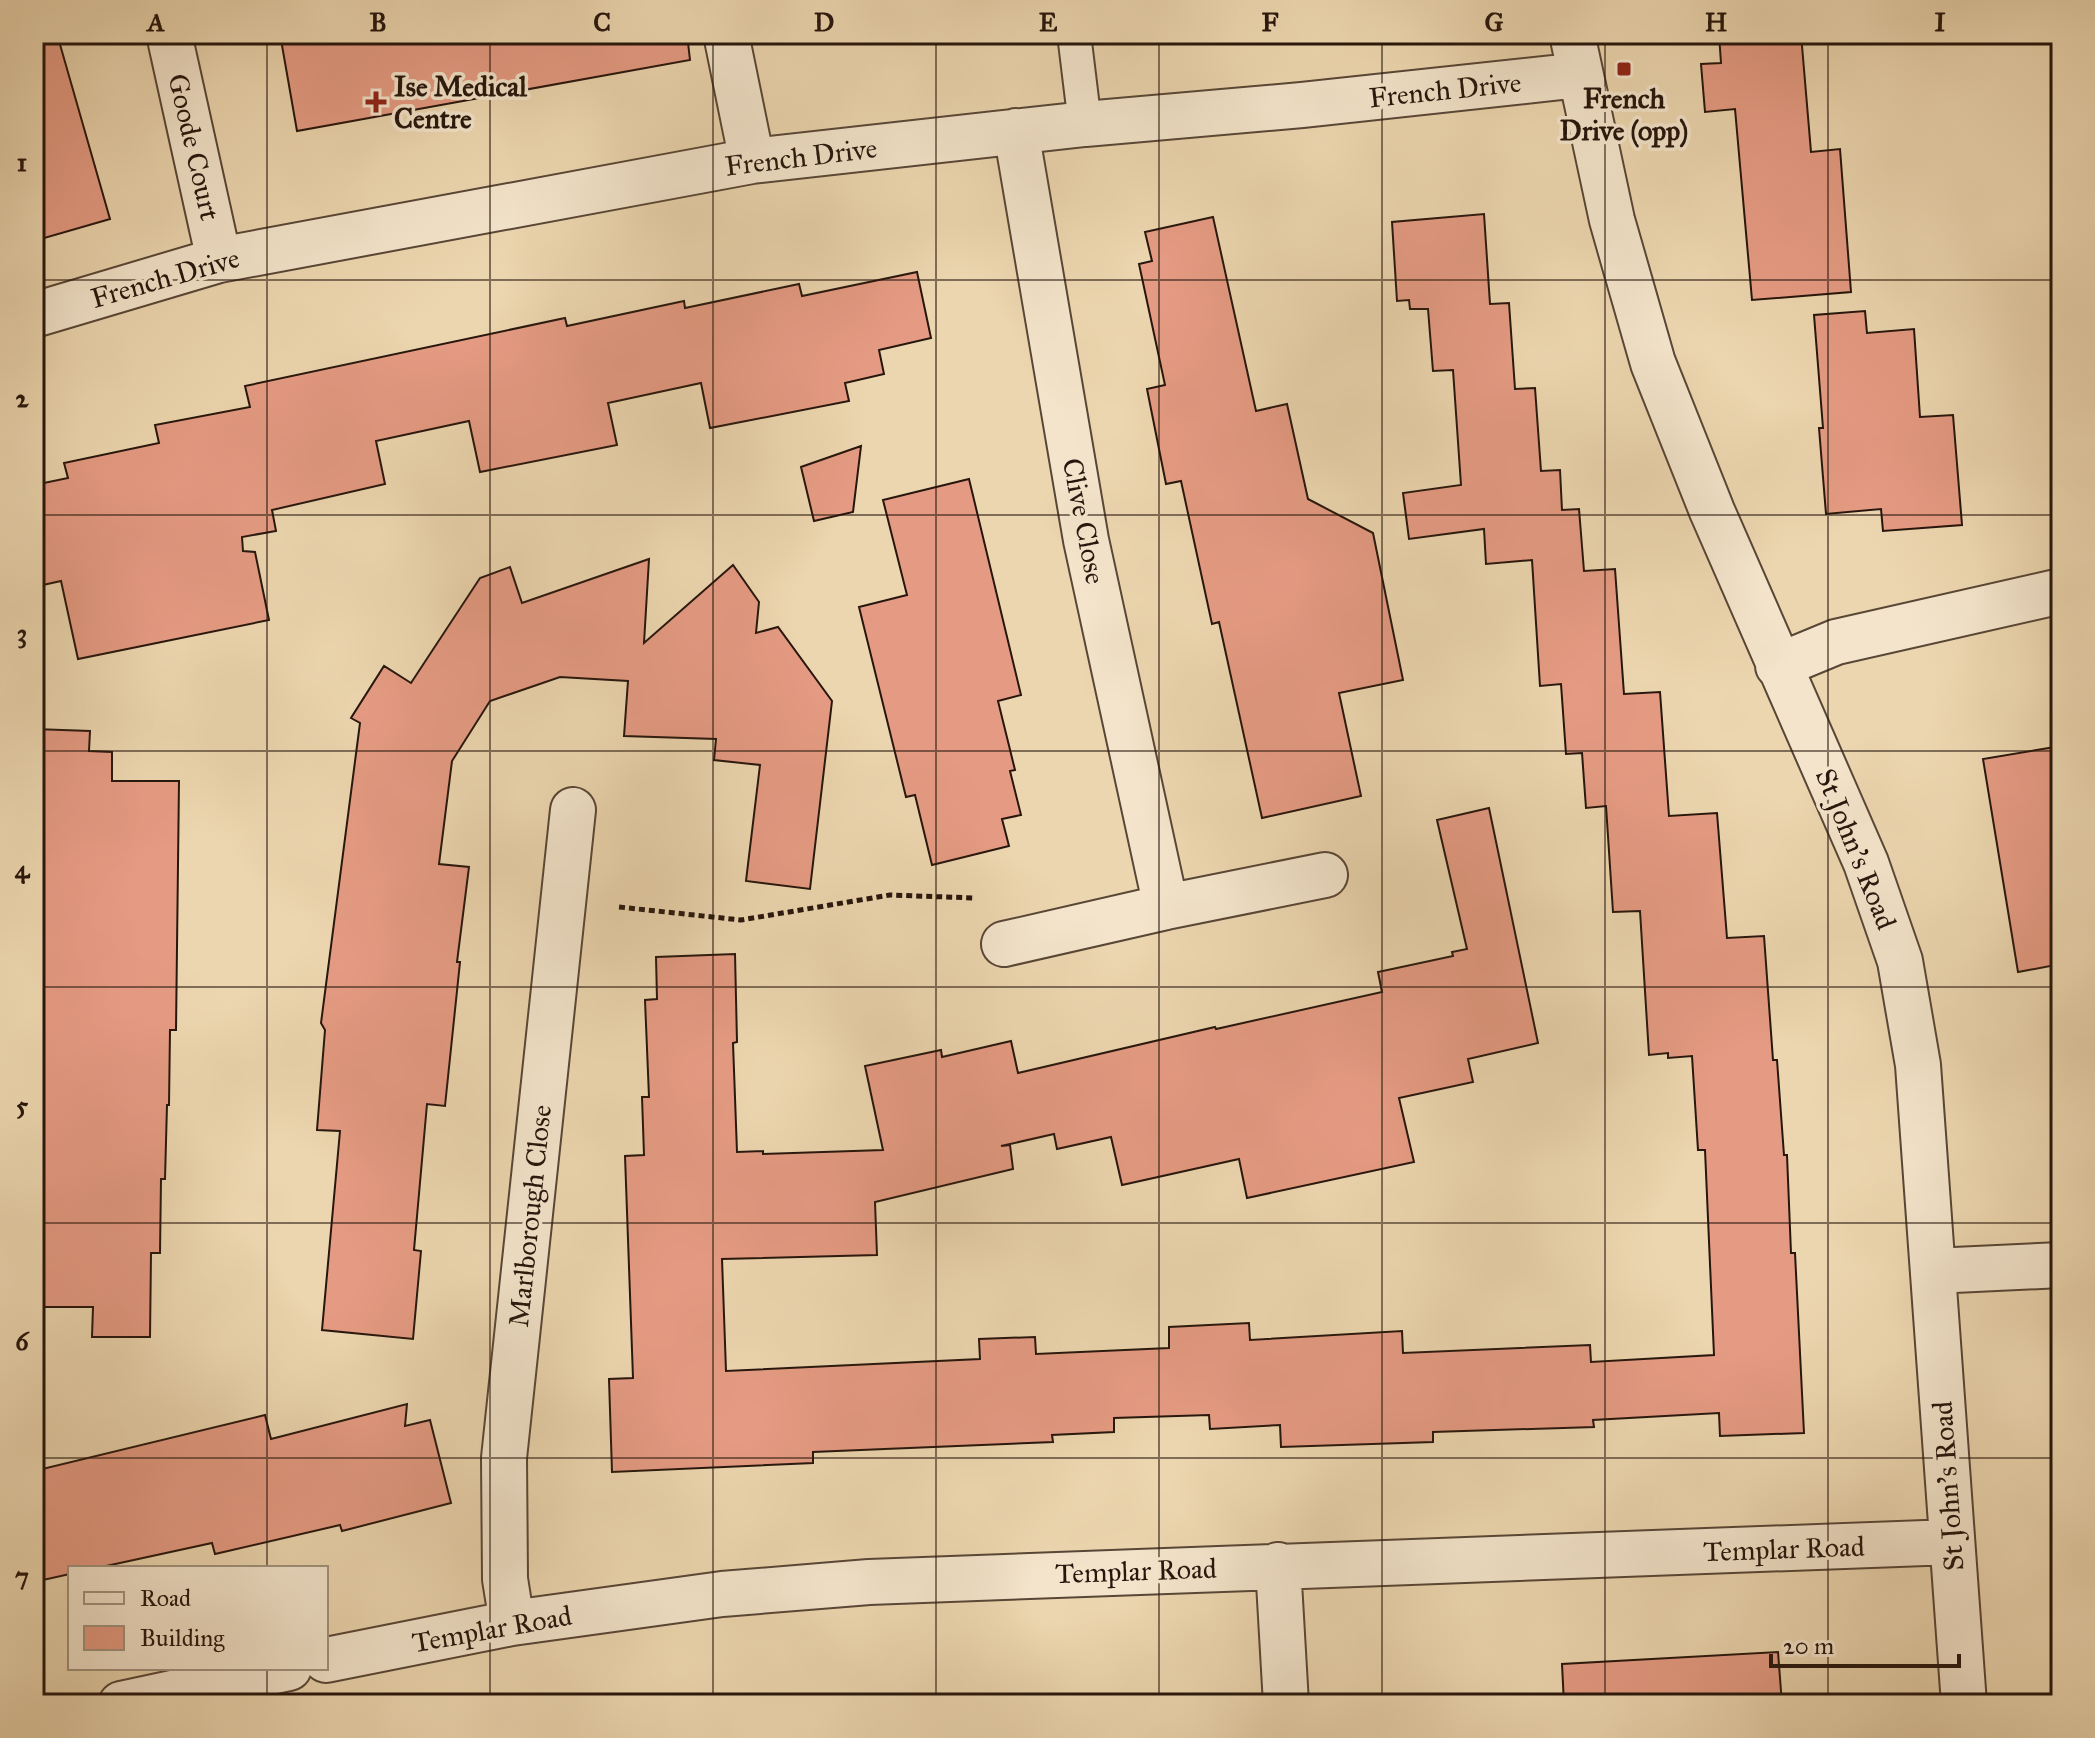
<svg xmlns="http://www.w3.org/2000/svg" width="2095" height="1738" font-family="'IM FELL Great Primer',serif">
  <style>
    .building { fill: #e59b83; stroke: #27160d; stroke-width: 2 }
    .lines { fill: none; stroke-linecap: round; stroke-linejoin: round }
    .lane-casing { stroke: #584636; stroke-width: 36 }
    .street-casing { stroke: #584636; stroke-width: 48 }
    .path { stroke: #27160d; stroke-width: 5; stroke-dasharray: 6 4; stroke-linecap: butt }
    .lane { stroke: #f3e4cb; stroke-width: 32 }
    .street { stroke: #f3e4cb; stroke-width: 44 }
    .grid { fill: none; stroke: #27160d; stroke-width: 2; stroke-opacity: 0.55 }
    .poi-dot { fill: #8f2418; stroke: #f3e4cb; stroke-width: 3 }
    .labels { text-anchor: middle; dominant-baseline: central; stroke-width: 7; stroke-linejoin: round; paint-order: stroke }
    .poi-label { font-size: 28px; font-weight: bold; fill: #27160d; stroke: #f3e4cb; text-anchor: start }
    .street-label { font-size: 28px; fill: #27160d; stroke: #f3e4cb }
    .neatline { fill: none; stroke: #27160d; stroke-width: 3 }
    .grid-label { font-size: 26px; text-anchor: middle; font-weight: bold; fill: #27160d }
  </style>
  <rect width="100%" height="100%" fill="#ecd6af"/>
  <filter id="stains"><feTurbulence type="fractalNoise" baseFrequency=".0025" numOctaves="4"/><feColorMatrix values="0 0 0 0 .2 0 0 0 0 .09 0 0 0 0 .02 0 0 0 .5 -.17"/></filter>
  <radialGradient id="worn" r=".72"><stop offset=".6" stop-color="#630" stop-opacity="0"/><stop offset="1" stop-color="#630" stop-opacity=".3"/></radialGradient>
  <path class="building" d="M34,34H57L110,219L34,241Z
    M280,34H687L690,60L297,131Z
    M1719,34H1801L1811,152L1840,149L1851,292L1752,300L1735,109L1705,112L1701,64L1721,63Z
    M1484,214L1490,304L1509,303L1515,389L1535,388L1541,471L1560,470L1562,510L1579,509L1584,571L1615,569L1624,694L1660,692L1669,816L1717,813L1727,938L1764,936L1773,1060H1777L1784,1155H1787L1791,1253H1795L1804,1433L1720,1436L1719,1413L1593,1420L1594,1427L1433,1432V1442L1281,1447L1280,1425L1210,1429L1209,1415L1114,1418V1432L1052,1435L1053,1442L813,1452V1463L612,1472L609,1379L633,1378L625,1156L644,1155L642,1097H649L645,1000L657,999L656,957L735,954L737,1042L733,1043L737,1152L763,1151V1154L883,1150L865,1066L941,1050L942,1057L1011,1041L1018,1073L1215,1027L1216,1029L1382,992L1378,972L1453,956L1452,952L1467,949L1437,820L1489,808L1538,1043L1468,1059L1473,1082L1399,1098L1414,1162L1247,1198L1239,1159L1122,1185L1111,1137L1057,1149L1054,1134L1001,1146L1010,1145L1013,1169L875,1202L877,1255L722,1259L726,1371L980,1359L979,1339L1035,1337L1036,1354L1169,1348V1327L1249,1323L1250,1340L1402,1331L1403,1353L1590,1345L1591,1362L1714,1355L1705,1150H1698L1692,1056L1668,1058V1053L1649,1055L1640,911L1613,912L1606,806L1586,808L1582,753L1566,754L1561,684L1540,686L1532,560L1486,564L1484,529L1409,539L1403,493L1461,485L1453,370L1433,371L1428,309H1410L1409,300L1397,301L1392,222Z
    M1213,217L1256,411L1287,404L1308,499L1373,533L1403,680L1339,693L1361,796L1262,818L1219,622L1212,624L1181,481L1166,484L1147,389L1165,385L1139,264L1152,261L1145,232Z
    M917,272L931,338L879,350L884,374L845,383L849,401L710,428L701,383L608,403L617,445L480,472L469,421L376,441L385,484L272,510L276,531L242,537L243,551L255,552L269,620L78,659L61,581L34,587V485L68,478L64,463L159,443L155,425L250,407L245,386L565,318L567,326L684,301L685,308L799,284L802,296Z
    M1865,311L1867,333L1914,329L1920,417L1953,415L1962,525L1883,531L1881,509L1826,514L1819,428H1823L1814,315Z
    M861,446L853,512L814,521L801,467Z
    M969,479L1021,695L998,701L1015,770L1010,771L1021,815L1002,819L1009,846L932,865L915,795L906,797L859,607L907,595L883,500Z
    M649,559L644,643L733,565L759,602L756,633L778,627L832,701L810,889L746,881L760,765L714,760L716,739L624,736L628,681L560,677L490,701L452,761L439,864L469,867L457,962H460L445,1106L427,1104L414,1250L421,1251L413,1339L322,1330L340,1131L317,1130L325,1030L321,1023L360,723L351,718L384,666L411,683L480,578L510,567L522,603Z
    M34,729L90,731L89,751L112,752V781H179L176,1030H170L169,1105H167L165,1179H161L160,1253H151L150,1337H92L93,1307H34Z
    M2061,746V964L2018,972L1983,759Z
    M407,1404L405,1426L430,1420L451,1503L342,1531L340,1525L215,1554L212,1543L97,1568H70V1574L34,1582V1471L265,1415L271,1439Z
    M1778,1652L1782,1704H1564L1562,1664Z"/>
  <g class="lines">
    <defs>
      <path id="lane" d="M1074,34L1085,124"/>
      <path id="street" d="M169,34L219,260
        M726,34L752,161
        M1572,34L1612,220L1653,363L1712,511L1866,863L1900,961L1918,1065L1964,1704
        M1016,131L1086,540L1166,907
        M34,315L219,260L752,161L1085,124L1302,105L1580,75
        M1778,666L1836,642L2061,591
        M1004,944L1166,907L1325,875
        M1933,1271L2061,1265
        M1278,1565L1286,1704
        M512,1623L505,1579L504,1458L573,810
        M326,1660L512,1623L722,1594L869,1582L1952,1542
        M121,1704L289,1668"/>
    </defs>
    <use href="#lane" class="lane-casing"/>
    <use href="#street" class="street-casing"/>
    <path class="path" d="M619,907L741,920L890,895L974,898"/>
    <use href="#lane" class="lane"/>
    <use href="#street" class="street"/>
  </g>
  <path class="grid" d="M267,34V1568M490,34V1704M713,34V1704M936,34V1704M1159,34V1704M1382,34V1704M1605,34V1704M1828,34V1704M34,280H2061M34,515H2061M34,751H2061M34,987H2061M34,1223H2061M34,1458H2061M267,1668V1704"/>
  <g class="poi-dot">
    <rect x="1616" y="61" width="16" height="16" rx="4"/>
    <path d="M372 90h8v8h8v8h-8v8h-8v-8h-8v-8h8z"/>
  </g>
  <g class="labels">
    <g class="poi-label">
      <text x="394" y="86">Ise Medical<tspan x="394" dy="32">Centre</tspan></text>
      <text x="1624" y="98" text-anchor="middle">French<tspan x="1624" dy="32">Drive (opp)</tspan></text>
    </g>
    <g class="street-label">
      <text transform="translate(1445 90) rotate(-6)">French Drive</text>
      <text transform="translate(194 147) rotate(77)">Goode Court</text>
      <text transform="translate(801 157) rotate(-7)">French Drive</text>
      <text transform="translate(165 278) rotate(-16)">French Drive</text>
      <text transform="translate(1084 521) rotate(79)">Clive Close</text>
      <text transform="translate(1856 849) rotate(68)">St John's Road</text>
      <text transform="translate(530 1216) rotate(-84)">Marlborough Close</text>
      <text transform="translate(1948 1486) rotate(-94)">St John's Road</text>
      <text transform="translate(1784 1549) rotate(-2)">Templar Road</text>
      <text transform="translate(1136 1571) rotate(-2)">Templar Road</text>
      <text transform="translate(492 1629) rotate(-10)">Templar Road</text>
    </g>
  </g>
  <rect width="2095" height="1738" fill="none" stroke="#ecd6af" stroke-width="88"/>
  <rect x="68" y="1566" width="260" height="104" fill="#f3e4cb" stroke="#a1927f" stroke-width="2"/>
  <rect x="84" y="1592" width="40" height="12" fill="#f3e4cb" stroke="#a1927f" stroke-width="2"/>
  <text x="140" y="1606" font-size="24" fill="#27160d">Road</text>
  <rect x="84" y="1626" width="40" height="24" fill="#e59b83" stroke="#a1927f" stroke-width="2"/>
  <text x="140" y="1646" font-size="24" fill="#27160d">Building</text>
  <path d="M1771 1654v12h188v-12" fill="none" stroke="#27160d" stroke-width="4"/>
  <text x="1783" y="1654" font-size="24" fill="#27160d" stroke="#f3e4cb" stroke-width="6" paint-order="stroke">20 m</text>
  <rect x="44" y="44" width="2007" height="1650" class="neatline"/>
  <g class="grid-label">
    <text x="156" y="31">A</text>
    <text x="378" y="31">B</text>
    <text x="602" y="31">C</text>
    <text x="824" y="31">D</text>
    <text x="1048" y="31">E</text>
    <text x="1270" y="31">F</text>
    <text x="1494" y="31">G</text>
    <text x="1716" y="31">H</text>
    <text x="1940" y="31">I</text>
    <text x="22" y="171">1</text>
    <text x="22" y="407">2</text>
    <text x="22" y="642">3</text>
    <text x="22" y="878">4</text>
    <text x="22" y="1114">5</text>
    <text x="22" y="1350">6</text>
    <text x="22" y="1585">7</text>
  </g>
  <rect width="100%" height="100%" filter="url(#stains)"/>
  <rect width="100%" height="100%" fill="url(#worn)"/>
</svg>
